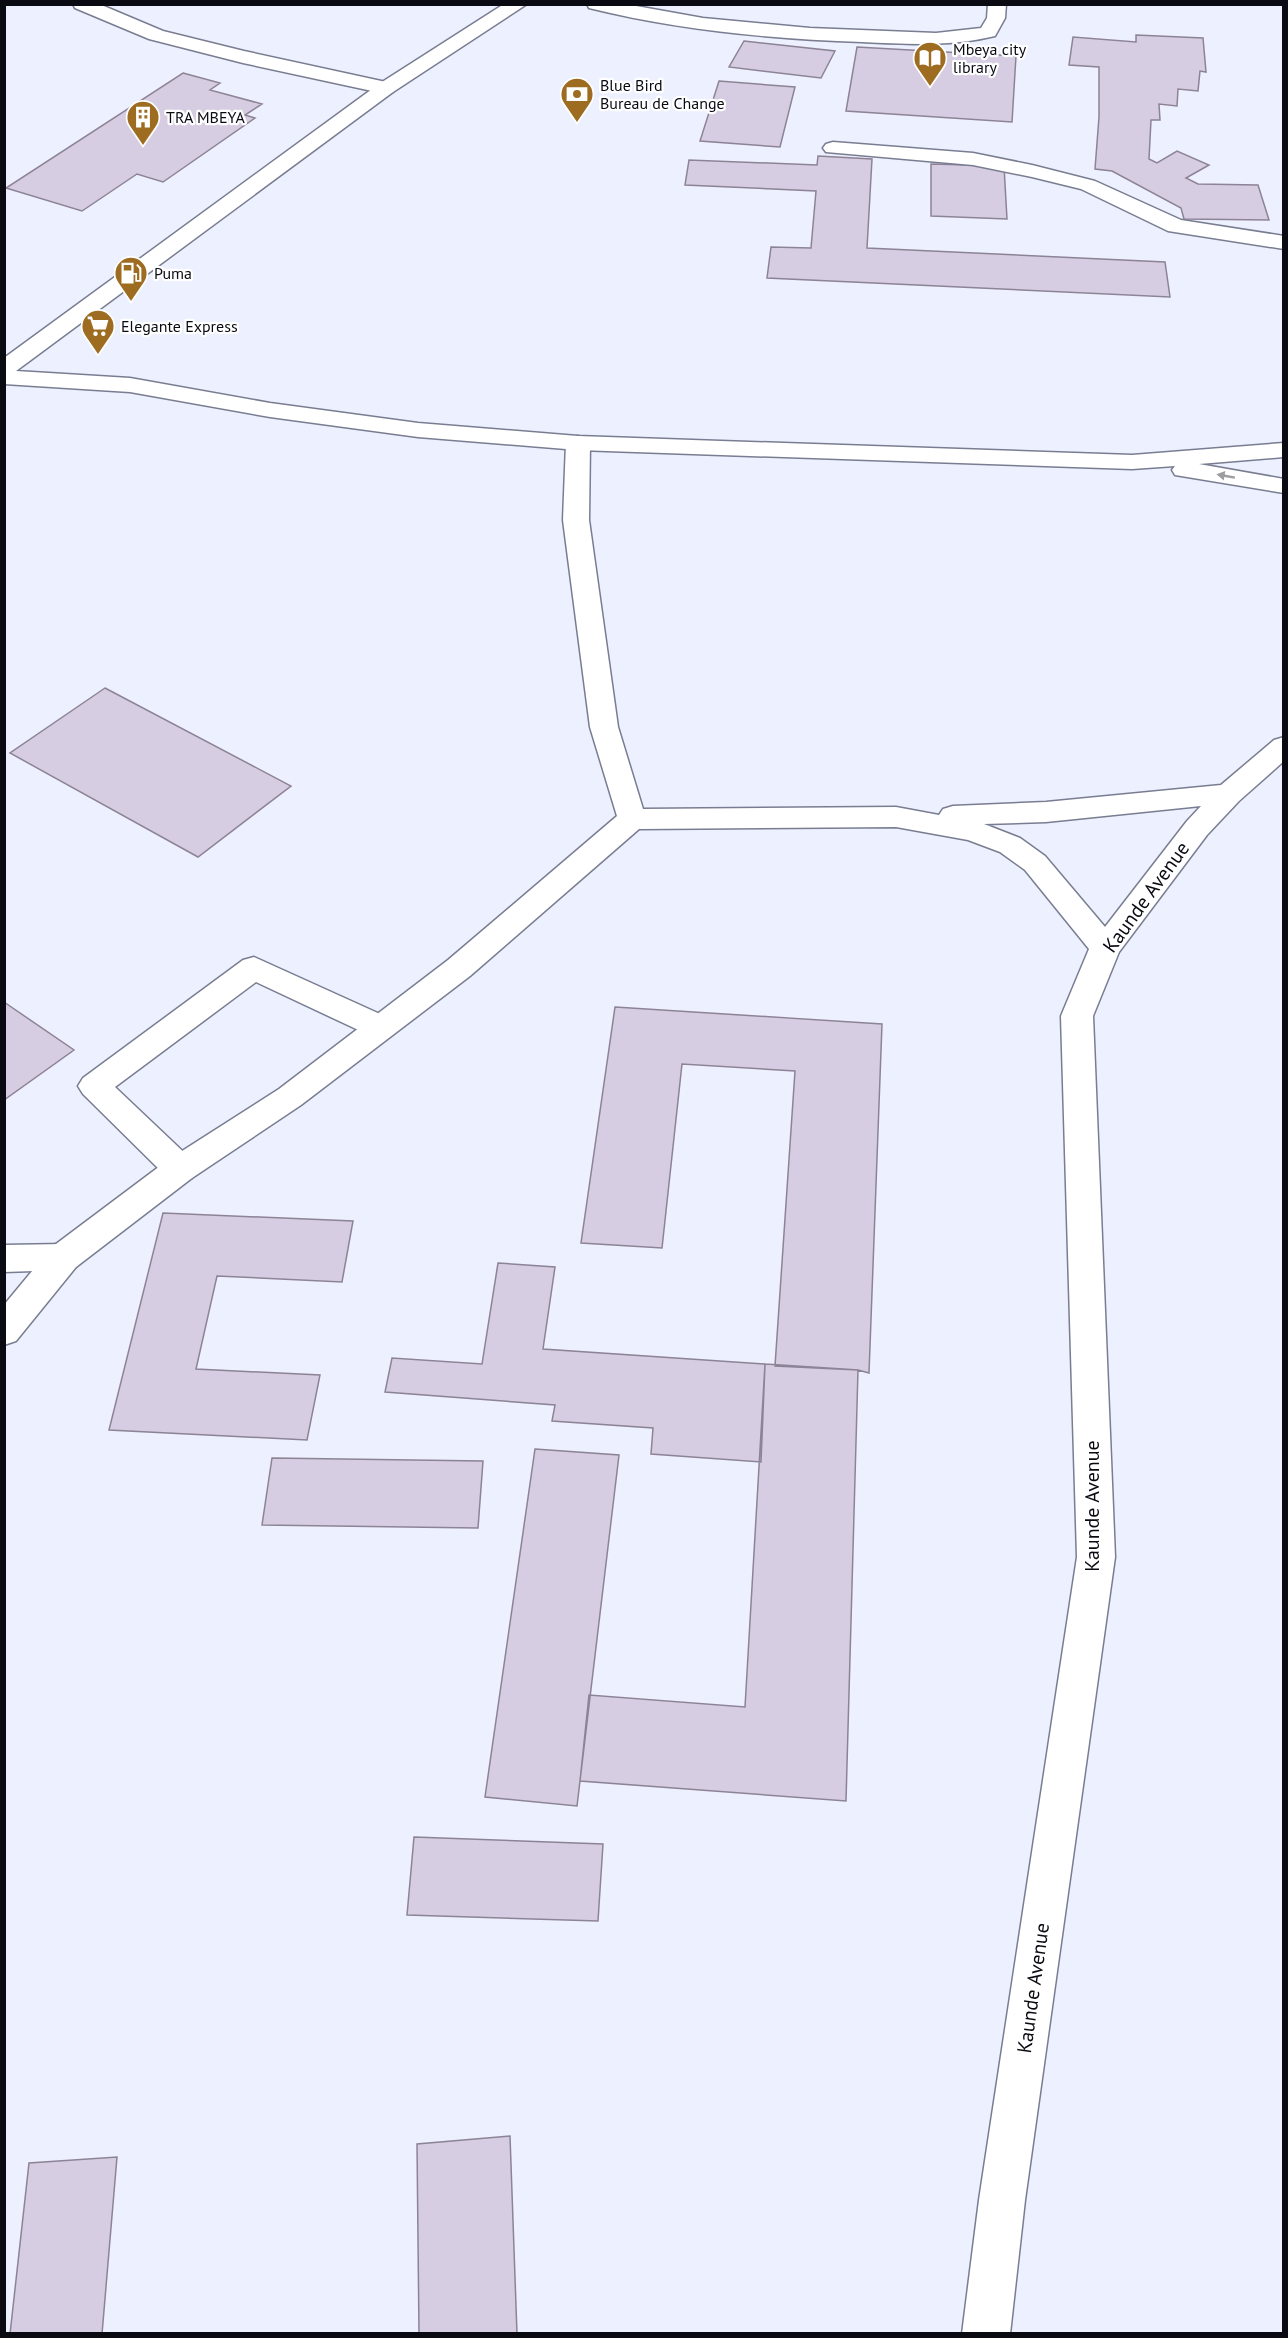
<svg xmlns="http://www.w3.org/2000/svg" width="1288" height="2338" font-family="'PT Sans',sans-serif">
  <style>
    .building { fill: #d7cde2; stroke: #8d8397; stroke-width: 1.5 }
    .lines { fill: none; stroke-linecap: round; stroke-linejoin: round }
    .lane-casing { stroke: #797d91; stroke-width: 3 }
    .street-casing { stroke: #797d91; stroke-width: 3 }
    .secondary-casing { stroke: #797d91; stroke-width: 3 }
    .lane { fill: #fff; fill-rule: evenodd }
    .street { fill: #fff; fill-rule: evenodd }
    .secondary { fill: #fff; fill-rule: evenodd }
    .oneway { fill: #9d9da0 }
    .labels { text-anchor: middle; dominant-baseline: central; stroke-width: 4.5; stroke-linejoin: round; paint-order: stroke }
    .far-poi-label { font-size: 16px; fill: #0a0b12; stroke: #fff; text-anchor: start }
    .street-label { font-size: 20px; fill: #0a0b12; stroke: #fff }
  </style>
  <rect width="100%" height="100%" fill="#edf0fe"/>
  <path class="building" d="M1136,35L1203,38L1206,72L1200,71L1198,91L1178,89L1177,106L1159,104L1160,120H1151L1149,159L1157,163L1177,151L1209,165L1186,178L1198,184L1258,185L1269,220L1184,219L1181,208L1112,171L1095,169L1099,117V67L1069,65L1073,37L1136,42Z
    M744,41L835,51L821,78L729,67Z
    M857,47L1016,56L1012,122L846,111Z
    M183,73L220,83L210,90L262,104L245,115L255,118L163,182L137,174L82,211L6,188Z
    M719,81L795,87L780,147L700,141Z
    M818,156L872,159L867,248L1165,262L1170,297L767,278L771,247L811,248L816,191L685,185L689,160L817,165Z
    M931,164L1004,166L1007,219L931,216Z
    M105,688L291,786L198,857L10,753Z
    M4,1002L74,1050L4,1100Z
    M615,1007L882,1024L869,1373L858,1370L775,1366L795,1071L682,1064L662,1248L581,1243Z
    M163,1213L353,1221L342,1282L217,1276L196,1369L320,1375L307,1440L109,1430Z
    M498,1263L555,1267L543,1349L765,1364L761,1462L651,1454L653,1428L552,1421L555,1405L385,1392L392,1358L482,1364Z
    M765,1364L858,1370L846,1801L580,1781L589,1695L745,1707Z
    M535,1449L619,1455L577,1806L485,1797Z
    M272,1458L483,1461L478,1528L262,1525Z
    M414,1837L603,1844L598,1921L407,1915Z
    M510,2136L517,2334H419L417,2144Z
    M117,2157L102,2334H10L29,2163Z"/>
  <g class="lines">
    <defs>
      <path id="lane" d="M833,142L973,153L1032,165L1095,181L1181,220L1284,236V249L1168,231L1081,189L1032,177L973,165L826,152L823,148L826,144Z
        M254,957L391,1019L396,1027L391,1035L380,1038L369,1035L256,982L115,1087L192,1160L196,1169L192,1178L180,1182L168,1178L83,1094L78,1086L83,1078L243,960Z
        M64,1244L76,1247L81,1257L76,1267L64,1270L4,1272V1245Z"/>
      <path id="street" d="M73,4H99L163,31L244,51L386,82L393,84L396,88L393,92L386,94L243,63L149,39L75,8Z
        M587,4H625L703,18L810,28L936,33L981,28L987,18L988,4H1006L1005,18L995,36C951,47 907,44 862,42C771,39 678,30 589,8Z
        M578,436L587,438L590,443L589,520L618,727L643,809L896,807L939,815L943,809L953,806L1046,802L1221,785L1274,740L1284,737V761L1239,801L1207,835L1119,952L1093,1016L1115,1557L1025,2200L1010,2334H962L979,2200L1077,1557L1061,1016L1089,949L1025,870L1000,852L968,840L896,827L639,829L470,976L301,1105L192,1178L76,1267L16,1341L4,1345V1305L52,1247L168,1160L279,1089L448,960L617,816L590,727L563,520L566,443L569,438ZM1201,806L1187,821L1105,927L1045,856L1020,838L984,824L1046,822Z"/>
      <path id="secondary" d="M504,4H527L393,92L16,371L130,378L270,403L418,423L578,436L1132,455L1284,443V457L1199,464L1284,479V493L1175,475L1172,470L1175,466L1132,469L578,450L418,437L270,417L130,392L4,384V358L379,84Z"/>
    </defs>
    <use href="#lane" class="lane-casing"/>
    <use href="#street" class="street-casing"/>
    <use href="#secondary" class="secondary-casing"/>
    <use href="#lane" class="lane"/>
    <use href="#street" class="street"/>
    <use href="#secondary" class="secondary"/>
  </g>
  <defs><path id="oneway-solid" d="M-6-.8H1V-3.2L6.5 0L1 3.2V.8H-6Z" transform="scale(1.5)"/></defs>
  <use class="oneway" href="#oneway-solid" transform="translate(1226 476) rotate(-170)"/>
  <defs>
    <symbol id="library-pin" viewBox="-11 -11 22 30"><path d="M0 17L-7.5 6A9.5 9.5 0 1 1 7.5 6Z" fill="#9d6c20" stroke="#fff"/><path d="M-6-4Q-3-5.5-.7-3.5V5Q-3 3-6 4ZM6-4Q3-5.5 .7-3.5V5Q3 3 6 4Z" fill="#fff"/></symbol>
    <symbol id="bank-pin" viewBox="-11 -11 22 30"><path d="M0 17L-7.5 6A9.5 9.5 0 1 1 7.5 6Z" fill="#9d6c20" stroke="#fff"/><path d="M-6-4H6V4H-6ZM0-2.3a2.3 2.3 0 1 0 0 4.6a2.3 2.3 0 1 0 0-4.6Z" fill="#fff"/></symbol>
    <symbol id="building-pin" viewBox="-11 -11 22 30"><path d="M0 17L-7.5 6A9.5 9.5 0 1 1 7.5 6Z" fill="#9d6c20" stroke="#fff"/><path d="M-4-6H4V6H1V3H-1V6H-4ZM-2.5-4.3h1.7v1.8h-1.7ZM.8-4.3h1.7v1.8H.8ZM-2.5-1h1.7V.8h-1.7ZM.8-1h1.7V.8H.8Z" fill="#fff"/></symbol>
    <symbol id="fuel-pin" viewBox="-11 -11 22 30"><path d="M0 17L-7.5 6A9.5 9.5 0 1 1 7.5 6Z" fill="#9d6c20" stroke="#fff"/><path d="M-5.5-6h7V0h2V4h1.3V-2.5L3-4.5l.8-.8L6-3V5H2.5V1h-1V6h-7ZM-4.2-4.7v3.2H.2V-4.7Z" fill="#fff"/></symbol>
    <symbol id="supermarket-pin" viewBox="-11 -11 22 30"><path d="M0 17L-7.5 6A9.5 9.5 0 1 1 7.5 6Z" fill="#9d6c20" stroke="#fff"/><path d="M-6-5.5h2.5l.6 2H6L4.5 2H-2.5L-4.4-4H-6ZM-1.5 3.2a1.3 1.3 0 1 0 .1 0ZM3 3.2a1.3 1.3 0 1 0 .1 0Z" fill="#fff"/></symbol>
  </defs>
  <g fill-rule="evenodd">
    <use href="#library-pin" x="911" y="39" width="38" height="52"/>
    <use href="#bank-pin" x="558" y="75" width="38" height="52"/>
    <use href="#building-pin" x="124" y="98" width="38" height="52"/>
    <use href="#fuel-pin" x="112" y="254" width="38" height="52"/>
    <use href="#supermarket-pin" x="79" y="307" width="38" height="52"/>
  </g>
  <g class="labels">
    <g class="far-poi-label">
      <text x="953" y="49">Mbeya city<tspan x="953" dy="18">library</tspan></text>
      <text x="600" y="85">Blue Bird<tspan x="600" dy="18">Bureau de Change</tspan></text>
      <text x="166" y="117">TRA MBEYA</text>
      <text x="154" y="273">Puma</text>
      <text x="121" y="326">Elegante Express</text>
    </g>
    <g class="street-label">
      <text transform="translate(1146 897) rotate(-54)">Kaunde Avenue</text>
      <text transform="translate(1092 1506) rotate(-90)">Kaunde Avenue</text>
      <text transform="translate(1033 1988) rotate(-82)">Kaunde Avenue</text>
    </g>
  </g>
  <rect width="1288" height="2338" fill="none" stroke="#0a0b12" stroke-width="12"/>
</svg>
